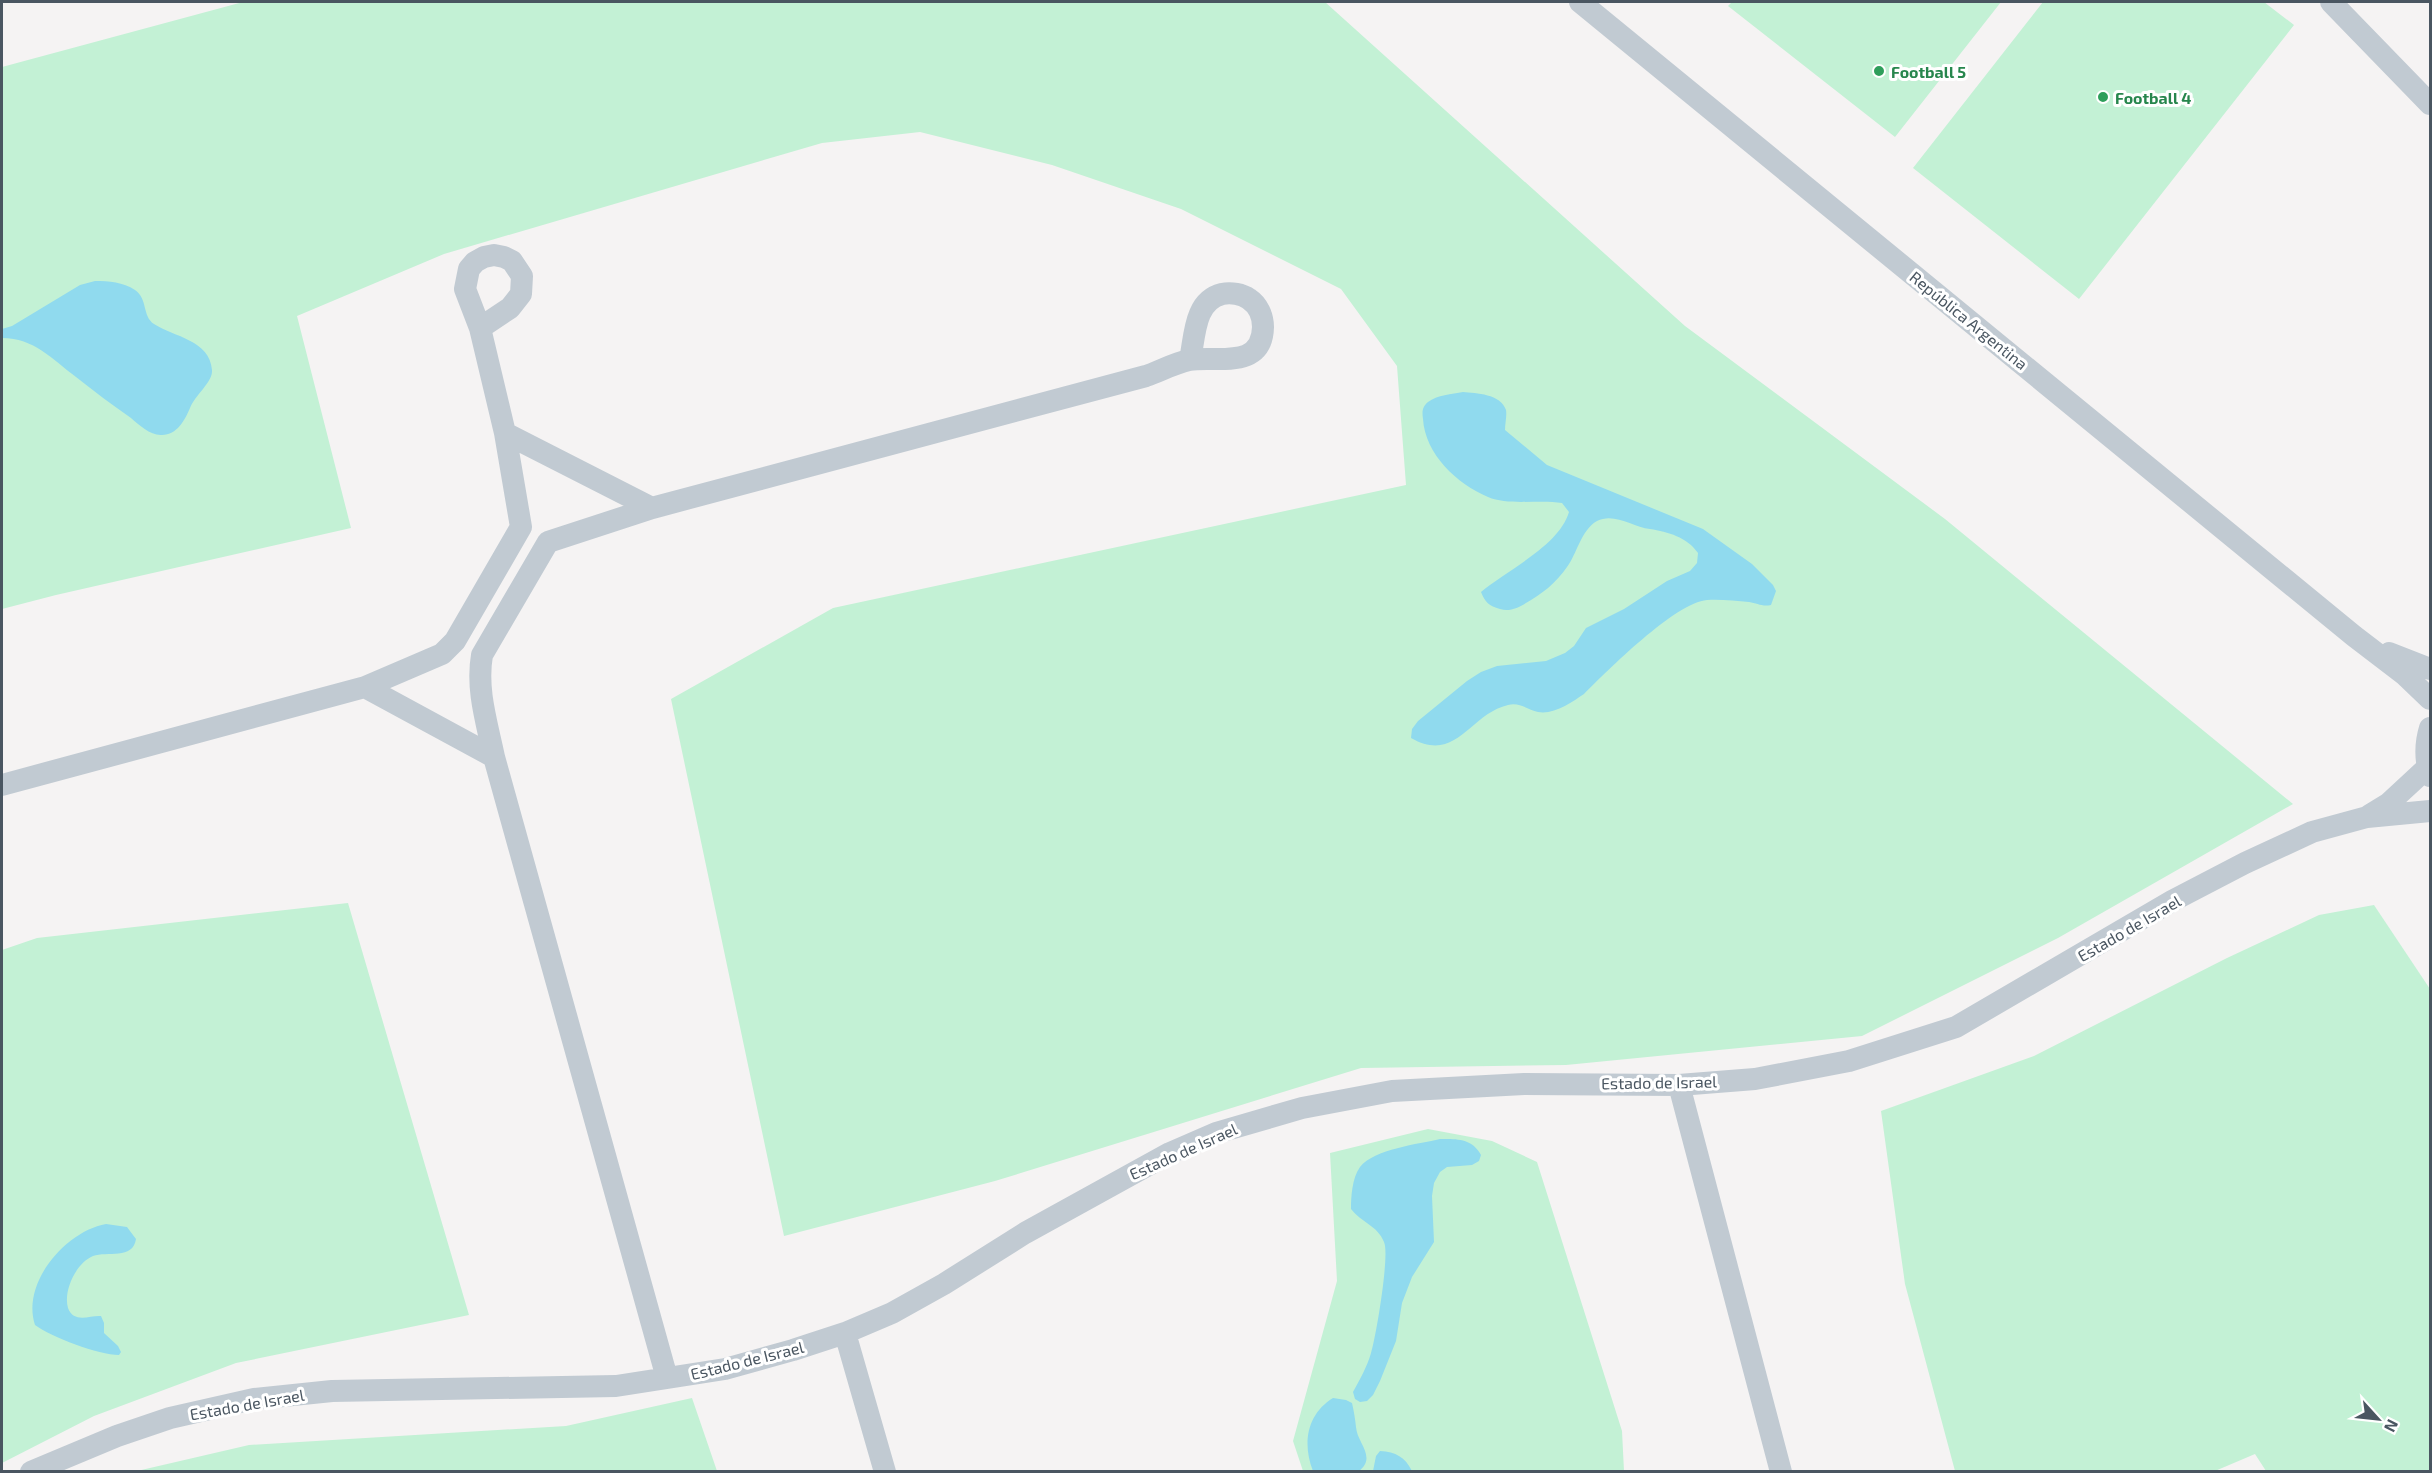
<svg xmlns="http://www.w3.org/2000/svg" width="2432" height="1473" font-family="'Exo 2',sans-serif">
  <style>
    .green { fill: #c3f1d5 }
    .water { fill: #90daee }
    .lines { fill: none; stroke-linecap: round; stroke-linejoin: round }
    .minor { stroke: #c1cad2; stroke-width: 22 }
    .leisure-dot { fill: #2e9e5b; stroke: #fff; stroke-width: 2 }
    .labels { text-anchor: middle; dominant-baseline: central; stroke-width: 6; stroke-linejoin: round; paint-order: stroke }
    .leisure-label { font-size: 16px; font-weight: bold; fill: #27864d; stroke: #fff; text-anchor: start }
    .street-label { font-size: 16px; fill: #4a5661; stroke: #fff }
  </style>
  <rect width="100%" height="100%" fill="#f5f3f3"/>
  <path class="green" d="M243,2H1325L1685,326L1945,519L2293,804L2058,938L1862,1036L1566,1065L1361,1068L995,1181L784,1236L671,699L833,608L1406,485L1397,366L1341,289L1181,209L1052,165L920,132L822,143L444,254L297,316L351,528L56,595L2,609V67Z
    M1732,2H2001L1895,137L1728,6Z
    M2043,2H2264L2294,25L2079,299L1913,168Z
    M348,903L469,1315L236,1363L94,1416L2,1463V950L37,938Z
    M2374,905L2430,989V1471H2266L2255,1454L2215,1471H1955L1905,1284L1881,1111L2034,1056L2227,958L2319,915Z
    M1428,1129L1492,1141L1537,1162L1622,1431L1624,1471H1303L1293,1441L1337,1281L1330,1153Z
    M692,1398L717,1471H137L249,1445L566,1426Z"/>
  <path class="water" d="M95,281C109,281 123,282 135,290C148,299 142,316 154,324C174,337 210,340 212,370C213,382 195,395 190,408C185,420 177,435 162,435C151,436 139,425 131,418C112,405 94,391 76,377C52,359 34,338 2,338V329L12,326L80,285Z
    M1463,392C1476,393 1501,394 1506,410C1507,416 1505,424 1505,430L1547,465L1703,529L1752,564L1773,585L1776,591L1771,605C1762,607 1757,603 1749,602C1736,601 1720,599 1707,600C1676,602 1607,671 1584,694C1572,702 1554,715 1538,712C1528,710 1520,702 1508,705C1469,714 1457,764 1411,738L1412,729L1418,721L1467,681L1481,672L1497,666L1546,661L1565,653L1574,646L1586,628L1624,609L1667,581L1690,571L1697,563L1698,553C1687,537 1668,532 1650,529C1633,527 1614,512 1597,521C1581,530 1577,554 1567,567C1556,583 1542,594 1526,603C1518,608 1509,612 1500,609C1489,606 1485,602 1481,592C1507,570 1559,546 1569,512L1562,503C1540,499 1509,506 1488,497C1457,484 1425,454 1423,419C1422,412 1422,407 1428,402C1437,395 1452,394 1463,392Z
    M1440,1139C1456,1139 1472,1138 1481,1155L1479,1161L1472,1165L1447,1167L1440,1172L1434,1183L1432,1196L1434,1242L1412,1277L1402,1303L1396,1341L1380,1381L1373,1395L1367,1401L1360,1402L1355,1399L1353,1392C1360,1379 1367,1367 1371,1353C1376,1337 1390,1254 1384,1242C1378,1226 1361,1222 1351,1209C1351,1197 1352,1178 1360,1167C1374,1149 1419,1144 1440,1139Z
    M106,1224L127,1227L136,1239C133,1260 107,1251 93,1256C76,1263 63,1291 68,1308C74,1324 90,1315 101,1316L104,1323V1333L118,1346L121,1352L119,1355C99,1355 51,1337 35,1325C21,1283 66,1231 106,1224Z
    M1333,1398L1346,1400L1352,1403C1354,1412 1355,1418 1356,1427C1357,1443 1377,1457 1359,1471H1313C1302,1443 1307,1414 1333,1398Z
    M1380,1451C1396,1452 1405,1457 1412,1471H1373L1376,1456Z"/>
  <g class="lines">
    <path class="minor" d="M1580,2L2354,636L2405,675L2430,699
      M2331,2L2430,104
      M505,433L652,508L1146,376C1160,371 1175,363 1189,360C1215,355 1262,371 1263,327C1263,316 1258,305 1249,299C1242,294 1231,292 1222,294C1194,301 1195,336 1190,360
      M652,508L548,542L482,655C476,690 487,723 494,757L667,1378
      M2389,653L2430,669
      M365,687L494,757
      M2430,728C2425,744 2425,759 2430,776
      M2,785L365,687L442,654L455,641L521,527L505,433L480,328L465,289L469,269L475,262L484,257L494,255L504,257L512,261L522,276L521,294L510,308L480,328
      M2370,815L2388,804L2428,767
      M1679,1085L1781,1472
      M845,1333L885,1472
      M31,1472L117,1436L170,1418L254,1399L332,1391L616,1386L725,1369L793,1350L845,1333L892,1313L944,1284L1025,1233L1170,1153L1216,1133L1302,1108L1392,1091L1524,1084L1679,1085L1755,1079L1849,1061L1956,1027L2172,901L2245,863L2312,832L2367,817L2430,811"/>
  </g>
  <g class="leisure-dot">
    <circle cx="1879" cy="71" r="6"/>
    <circle cx="2103" cy="97" r="6"/>
  </g>
  <g class="labels">
    <g class="leisure-label">
      <text x="1891" y="71">Football 5</text>
      <text x="2115" y="97">Football 4</text>
    </g>
    <g class="street-label">
      <text transform="translate(1969 320) rotate(39)">República Argentina</text>
      <text transform="translate(2129 928) rotate(-30)">Estado de Israel</text>
      <text transform="translate(1659 1082) rotate(-1)">Estado de Israel</text>
      <text transform="translate(1183 1151) rotate(-24)">Estado de Israel</text>
      <text transform="translate(747 1360) rotate(-14)">Estado de Israel</text>
      <text transform="translate(247 1404) rotate(-10)">Estado de Israel</text>
    </g>
  </g>
  <rect width="2432" height="1473" fill="none" stroke="#4a5661" stroke-width="6"/>
  <g transform="translate(2378 1419) rotate(117)" stroke="#ffffff" stroke-width="4.5" paint-order="stroke">
  <path d="M0-4.5L10 22L0 15L-10 22Z" fill="#4a5661"/>
  <text y="-9" font-size="16" font-weight="bold" text-anchor="middle" fill="#4a5661">N</text>
  </g>
</svg>
